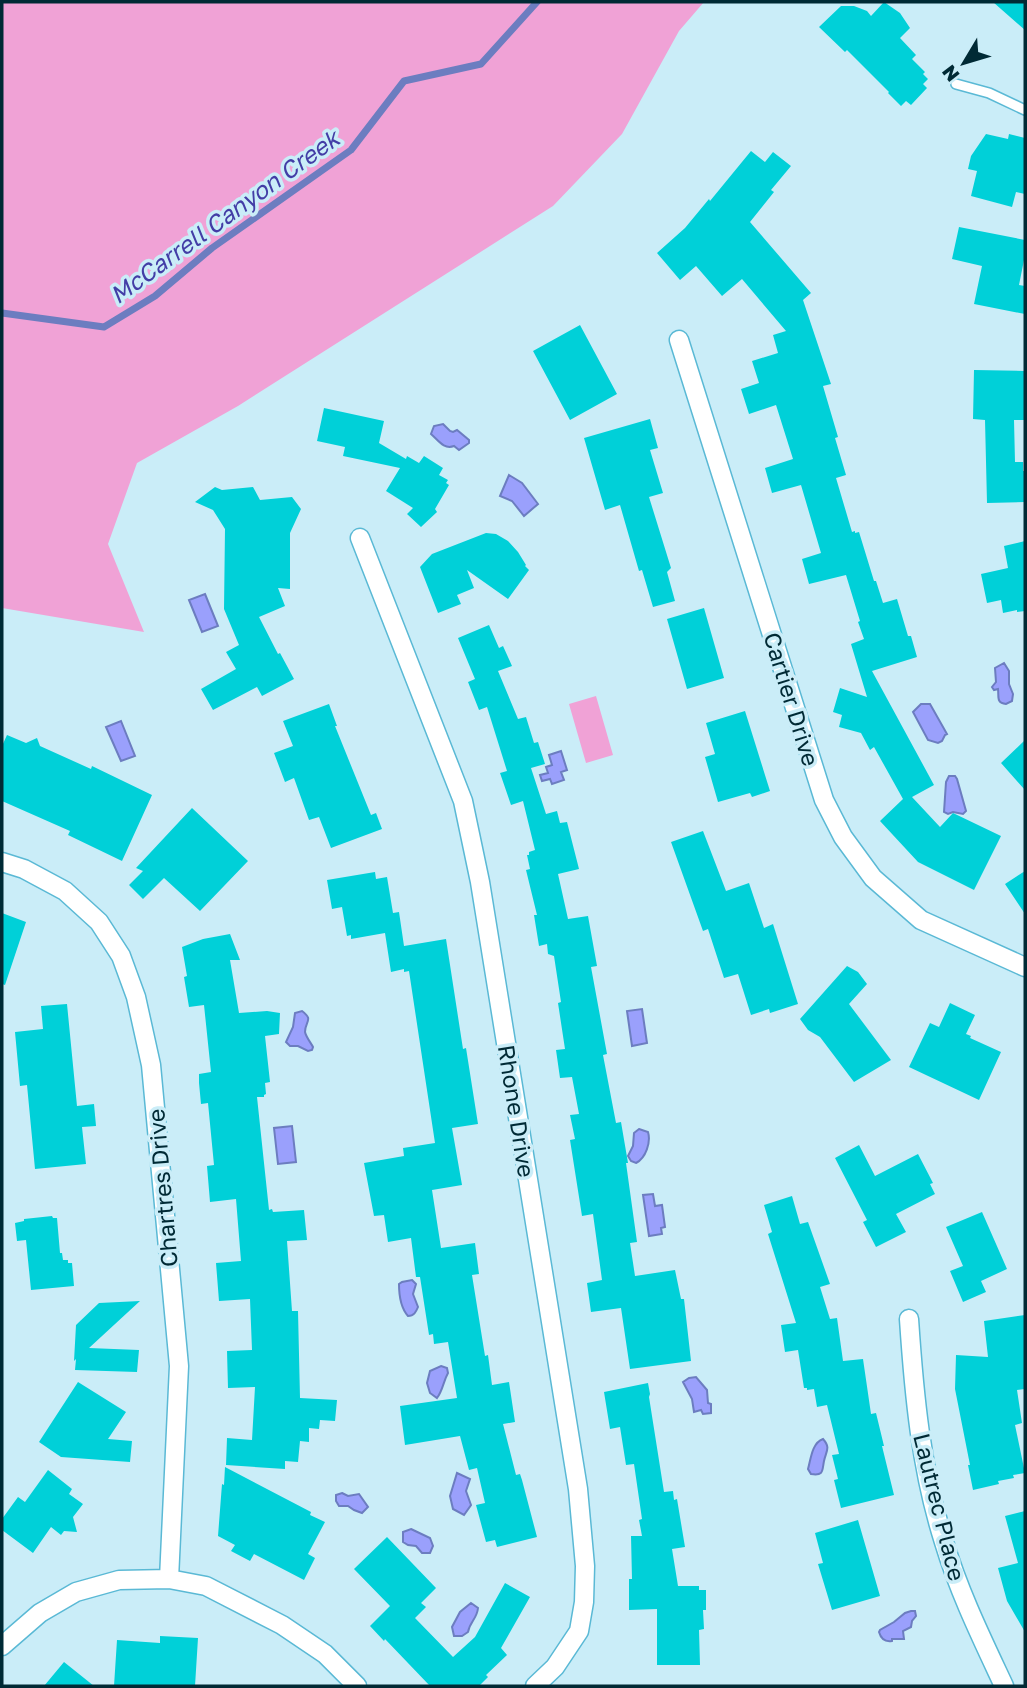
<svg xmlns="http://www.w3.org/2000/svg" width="1027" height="1688" font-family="'Golos Text',sans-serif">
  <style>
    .green { fill: #f0a2d6 }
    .water { fill: #9aa0fc; stroke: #6c7dc0; stroke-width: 2 }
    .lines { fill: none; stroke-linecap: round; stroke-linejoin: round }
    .stream { stroke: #6c7dc0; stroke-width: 7 }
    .building { fill: #00d0d8 }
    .lane-casing { stroke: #5ab9d5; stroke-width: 12 }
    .street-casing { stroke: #5ab9d5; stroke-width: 21 }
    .lane { stroke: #fff; stroke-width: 9 }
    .street { stroke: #fff; stroke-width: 18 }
    .labels { text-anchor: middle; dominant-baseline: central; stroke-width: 7; stroke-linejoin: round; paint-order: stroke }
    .street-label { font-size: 23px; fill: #002a35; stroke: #caedf8 }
    .water-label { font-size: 24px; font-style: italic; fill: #433da6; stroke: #caedf8 }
  </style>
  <rect width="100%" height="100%" fill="#caedf8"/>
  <path class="green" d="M2,2H704L679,31L622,134L553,206L238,406L137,463L108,544L144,632L2,608Z
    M596,696L613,755L586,763L569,704Z"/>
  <path class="water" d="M443,424L450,431L453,432L457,430L469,440V443L459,450L454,446C444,450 438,440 431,434L434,426Z
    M509,475L522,483L538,504L524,516L512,501L500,496Z
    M205,594L218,626L202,632L189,600Z
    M1004,663L1009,671V684L1013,694L1012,701L1006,704C996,703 999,697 998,689L994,690L992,687L996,682L995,668Z
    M921,704H930L947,734L945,735L942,741L938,743L928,740L913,712Z
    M121,721L135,756L121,761L106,727Z
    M561,751L567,770L561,772L564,780L552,784L550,779L542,781L540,775L548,773L546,767L552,765L549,755Z
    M949,776H955L957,779L966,811L963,814L953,812L948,814L944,812L946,782Z
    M642,1009L647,1043L632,1046L627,1011Z
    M302,1011C314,1020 305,1021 305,1032C306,1037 311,1043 313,1047L312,1050L308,1051L298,1046H290L286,1042L293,1027L295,1013Z
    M292,1126L296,1162L278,1164L274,1128Z
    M639,1129L648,1132C651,1142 646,1158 636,1163L631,1161L628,1156L633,1146L634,1133Z
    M653,1194L655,1206L662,1205L665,1227L661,1228L662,1234L649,1236L643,1195Z
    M412,1280L416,1284L413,1294L418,1307C416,1312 414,1316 408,1316C400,1307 399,1295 399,1284L402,1282Z
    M441,1366L447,1368L448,1373C443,1382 443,1390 437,1398L430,1393L427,1383L430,1371Z
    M689,1378L696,1377L707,1390L708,1403L711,1404V1413L703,1414L701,1410L694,1412L692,1399L683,1382Z
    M823,1439C831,1448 826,1451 824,1461C822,1471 824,1476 811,1474L808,1469C811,1458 812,1443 823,1439Z
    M457,1473L470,1479L466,1491L471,1505L464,1515L453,1509L450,1496Z
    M342,1493L348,1496L359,1494L368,1507L362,1513L354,1510L348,1506H339L336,1501V1495Z
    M411,1529L430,1538L433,1546L430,1553H422L416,1546L408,1545L403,1542V1532Z
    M471,1603L478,1608C477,1619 470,1621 468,1632L462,1636H454L452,1627L460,1612Z
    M911,1611H915L916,1616L912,1621L911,1627L903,1631L904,1639H892V1641C886,1642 881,1639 879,1632L880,1630L894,1622L905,1613Z"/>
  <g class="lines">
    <path class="stream" d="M2,313L104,327L155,296L212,248L351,150L404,81L481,64L537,2"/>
  </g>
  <path class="building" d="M884,2L900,13L910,28L900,38L916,55L912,59L925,72L923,74L928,79L923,84L927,88L911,105L906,101L901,106L888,93L889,92L847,50L845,52L819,27L841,6H854L867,11L871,16Z
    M993,2H1025V30Z
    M986,134L1008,139L1009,134L1025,138V194L1016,192L1012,207L971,196L977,171L968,169L971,156Z
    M751,151L765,162L773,152L791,166L771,190L774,192L750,222L811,293L803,300L831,384L823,386L838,437L835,438L846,475L836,478L852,532L855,531V533L859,532L874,581H876L883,603L897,599L908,636H911L917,657L872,671L934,785L912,797L940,827L953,813L1001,836L974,890L918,862L880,821L903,799L874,747L870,750L861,733L839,727L842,715L833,712L840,688L867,697L851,644L864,639L858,622L860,621L846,575L809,584L802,559L821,553L801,485L772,493L765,468L793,459L776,405L749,414L741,389L759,383L752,361L778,353L773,335L786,331L742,279L722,296L696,266L680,280L657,253L685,228L709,199L710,201Z
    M959,227L1025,240V255L1019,285L1025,286V314L974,304L982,266L952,259Z
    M580,325L617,394L570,420L533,351Z
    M974,370L1025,371V420H1014L1015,462H1023V471H1025V502L987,503L985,420L973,419Z
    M324,408L384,421L379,443L406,459L407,456L419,463L424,456L443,468L439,475L448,480L446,483L449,485L435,509L437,512L421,527L407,514L413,508L386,491L400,468L343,456L345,447L317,441Z
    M650,419L658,448L650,450L663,493L649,497L671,568L667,572L675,601L653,607L642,570L639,571L620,505L605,510L584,438Z
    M215,487L222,490L253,487L260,500L292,497L301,509L290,533V589L278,588L285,606L259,617L278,654L280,653L294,679L262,696L257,687L213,710L201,689L236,669L226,652L239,645L224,609L225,529L213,510L195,502Z
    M486,533L496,534L508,541L518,552L526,565L525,566L529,570L508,599L467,570L474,588L457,595L461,604L438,613L420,567L432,554Z
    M1025,541V611L1017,612V610L1003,613L1001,600L987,603L981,574L1008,568L1004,546Z
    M704,608L724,678L687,689L667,619Z
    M489,625L499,648L503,646L512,666L498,671L518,719L526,717L534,743L538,742L545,764L531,768L546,814L557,811L560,823L567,822L579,869L558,874L568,919L588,916L597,966L591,967L607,1054L603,1055L616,1123L621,1122L628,1163H626L637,1242L630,1243L635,1276L675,1270L681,1299H684L691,1361L630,1369L621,1308L591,1312L587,1283L602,1280L593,1214L582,1216L570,1140L575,1139L570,1115L579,1114L572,1077L560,1078L556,1050L565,1049L558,1003L561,1002L554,956L548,954L547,944L539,946L534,915H537L526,870L530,869L527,855H529V852L535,850L523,801L511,805L500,773L507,771L487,707L479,710L468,682L475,679L458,638Z
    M329,704L337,726H335L371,815L376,813L382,829L331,848L319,817L309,820L294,778L285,782L274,753L293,746L283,721Z
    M745,711L770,791L752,797L750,793L718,802L705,757L715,754L706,723Z
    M7,735L26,743L37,738L40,746L91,769L92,766L152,795L122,861L68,835L70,831L2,801V746Z
    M1025,740V790L1001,763Z
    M192,808L248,861L200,911L164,878L143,899L129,885L143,871L136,868Z
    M703,831L726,891L749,883L764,928L773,924L798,1004L770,1013L769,1009L751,1015L738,974L724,978L708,929L703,931L671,842Z
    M1025,871V914L1005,884Z
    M375,872L376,879L387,877L393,913L399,912L404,946L446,939L463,1049L466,1048L478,1124L452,1128L462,1185L432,1190L441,1248L475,1243L479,1274L472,1275L485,1356L488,1355L492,1385L509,1382L515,1422L503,1424L516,1475L520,1474L522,1480L537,1537L497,1547L495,1540L486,1542L476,1505L485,1503L477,1468L469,1470L460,1436L405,1445L400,1406L457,1398L448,1342L434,1344L433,1334L429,1335L420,1277H416L411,1238L388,1242L384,1215L374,1216L364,1163L404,1156L403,1148L435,1143L409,971L404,972V969L391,972L385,933L351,939V935L347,936L342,907L332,909L327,880Z
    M2,913L26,922L5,985L2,984Z
    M230,934L240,960H230L239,1013L267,1011L280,1013L279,1034L265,1036L270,1082L265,1083L266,1094L264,1095V1097H257L269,1210L272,1209L273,1212L304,1210L307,1240L287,1241L292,1311H298L300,1398L337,1400L335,1421L320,1420L319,1429L309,1428V1442L300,1441L298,1462L285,1461V1469L226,1465L227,1438L252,1440L255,1387L228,1388L227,1351L252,1350L250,1299L219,1301L216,1263L241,1261L236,1199L210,1202L207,1166L214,1165L208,1103L201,1104L199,1083V1074L211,1072L204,1005L189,1007L184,977L187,976L182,947L203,939Z
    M847,966L858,972L867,984L849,1004L891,1060L854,1082L820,1037L808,1030L800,1019Z
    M950,1003L975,1015L966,1034L971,1036L970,1038L1001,1052L979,1100L909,1067L930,1023L939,1027Z
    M67,1004L77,1106L94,1104L96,1126L82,1127L86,1164L35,1169L27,1085L20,1086L15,1032L43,1029L41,1006Z
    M859,1145L875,1176L918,1154L933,1183L930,1184L935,1194L896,1214L906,1232L876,1247L863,1222L867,1220L835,1158Z
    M792,1196L800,1224L808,1222L830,1284L820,1287L830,1319L837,1318L843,1361L863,1359L871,1414L876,1413L884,1446H882L894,1495L841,1508L834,1480L838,1479L832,1455L839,1454L827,1405L817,1407L814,1389L807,1390V1388H804L798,1350L785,1352L781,1325L796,1323L768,1234L772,1232L764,1205Z
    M982,1212L1007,1269L981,1281L986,1292L963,1302L950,1271L963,1266L946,1227Z
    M52,1216L53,1218H57L60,1253H62L63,1260H68V1263H72L74,1286L31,1290L26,1240L17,1241L15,1223L24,1221V1219Z
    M140,1301L89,1348L139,1350L137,1372L75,1370L76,1359L74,1361L76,1325L99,1303Z
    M1025,1315V1389L1017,1390L1022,1423L1015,1425L1025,1473L1013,1475L1014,1478L998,1481L999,1484L973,1490L968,1465H970L955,1389L956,1355L988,1357L984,1321Z
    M78,1382L126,1412L108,1439L132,1441L130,1462L61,1457L39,1442Z
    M648,1383L650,1394L649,1397L664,1492L673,1491L674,1500L677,1499L685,1547L672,1549L678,1586H699V1590H706V1610H703L704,1629L699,1630L700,1665H657V1609L629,1610V1579H632L631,1536H642L639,1520L642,1519L634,1464L626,1465L620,1427L610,1429L604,1392Z
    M225,1467L311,1512L310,1515L325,1522L308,1554L315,1558L304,1580L254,1554L250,1561L231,1551L235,1545L218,1536L222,1484L224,1485Z
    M48,1470L72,1489L69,1494L83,1504L73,1517L77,1532L64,1531L61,1535L51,1527L33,1553L2,1530V1519L18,1497L25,1502Z
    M1025,1511V1632L1007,1601L998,1568L1018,1563L1005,1516Z
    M858,1520L880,1596L832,1610L818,1564L823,1563L815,1533Z
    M387,1537L436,1588L421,1603L426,1607L415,1618L453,1657L475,1637L505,1583L530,1597L501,1648L507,1655L486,1675L488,1677L479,1686H430L385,1639L384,1641L370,1626L390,1606L354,1569Z
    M160,1636L198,1638L195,1686H114L117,1640L160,1643Z
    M64,1662L94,1686H44Z"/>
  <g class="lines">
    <defs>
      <path id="lane" d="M956,84L989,93L1025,110"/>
      <path id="street" d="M679,340L824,800L843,837L873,878L921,920L1025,967
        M360,538L463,801L480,882L578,1489L585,1566L584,1602L579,1631L555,1667L535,1686
        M2,862L24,869L65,891L99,922L121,956L136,997L151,1065L179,1366L169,1579
        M909,1319C914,1394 921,1470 944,1542C959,1592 982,1639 1004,1686
        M2,1646L40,1613L76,1592L119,1580L169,1579L206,1586L282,1625L325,1654L357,1686"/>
    </defs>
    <use href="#lane" class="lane-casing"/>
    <use href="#street" class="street-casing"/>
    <use href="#lane" class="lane"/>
    <use href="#street" class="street"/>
  </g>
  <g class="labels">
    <g class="street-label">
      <text transform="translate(792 699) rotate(73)">Cartier Drive</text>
      <text transform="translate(517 1111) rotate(81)">Rhone Drive</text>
      <text transform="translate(162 1188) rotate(-95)">Chartres Drive</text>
      <text transform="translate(940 1507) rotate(76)">Lautrec Place</text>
    </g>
    <g class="water-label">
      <text transform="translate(224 216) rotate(-36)">McCarrell Canyon Creek</text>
    </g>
  </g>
  <rect width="1027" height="1688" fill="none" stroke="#002a35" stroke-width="7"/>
  <g transform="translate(964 63) rotate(232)" stroke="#caedf8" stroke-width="5" paint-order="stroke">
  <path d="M0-5L12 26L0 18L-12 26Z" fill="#002a35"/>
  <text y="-10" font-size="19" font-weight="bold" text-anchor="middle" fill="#002a35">N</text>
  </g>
</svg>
